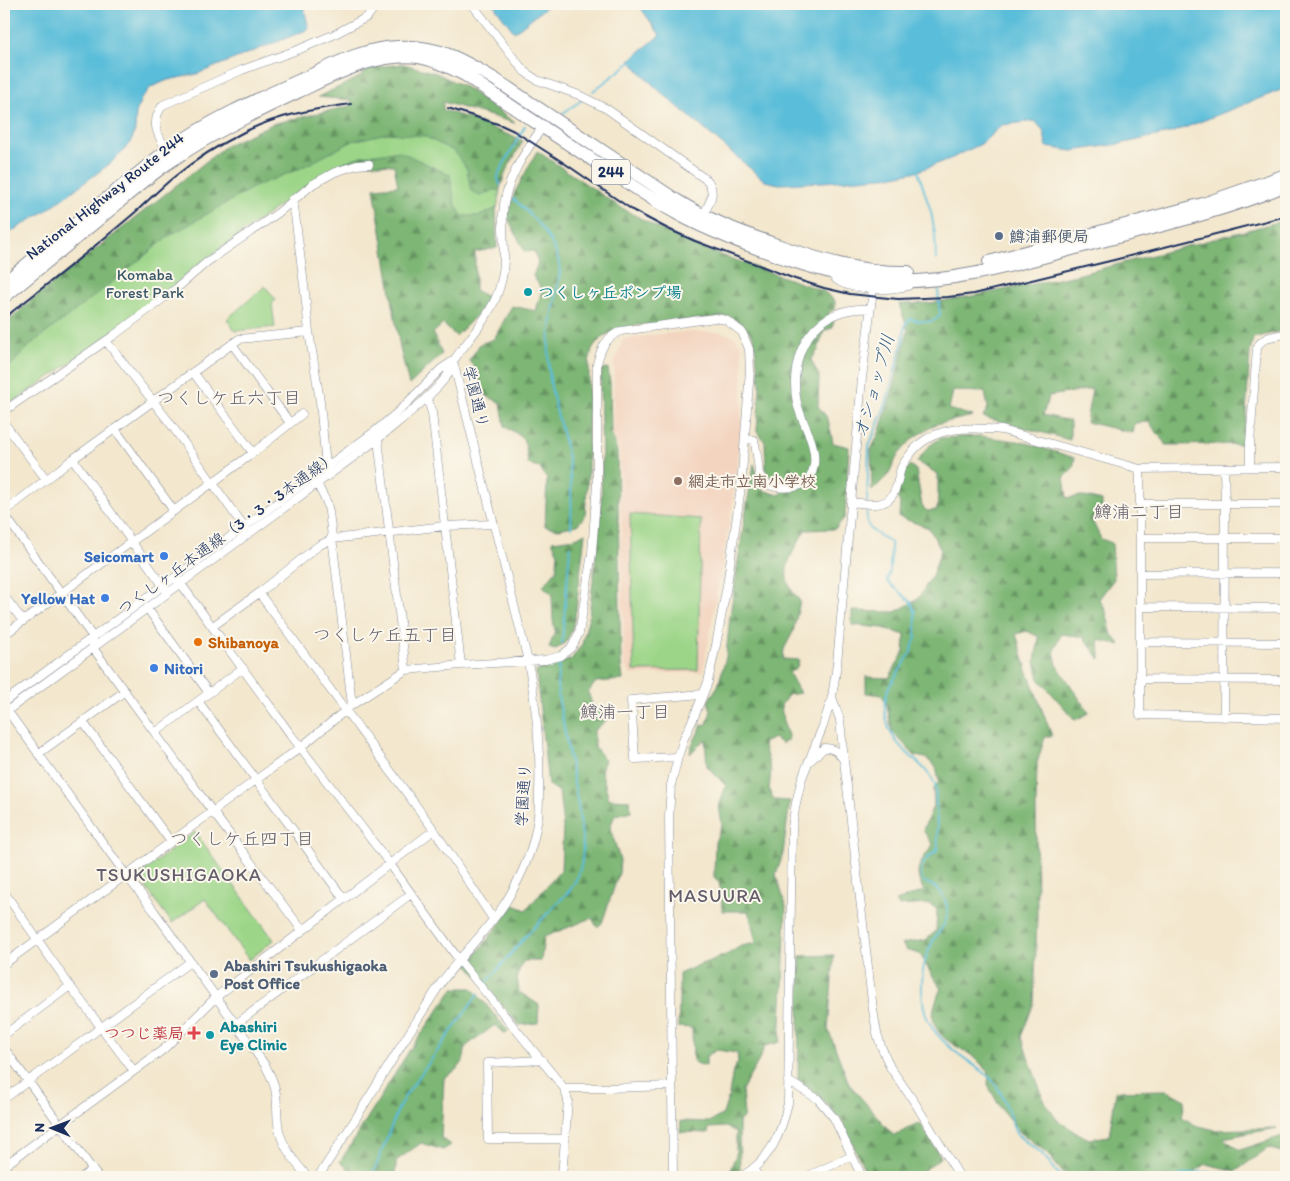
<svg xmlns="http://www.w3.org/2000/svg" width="1290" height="1181" font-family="Itim,'Klee One',sans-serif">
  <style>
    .built { fill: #f3d4bf }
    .forest { fill: url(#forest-firs); stroke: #4c7269 }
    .green { fill: #9cd588; stroke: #5c8273 }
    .water { fill: #5abdd9; stroke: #3a769c }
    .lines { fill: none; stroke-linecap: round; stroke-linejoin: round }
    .stream { stroke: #5abdd9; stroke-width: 2 }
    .minor-casing { stroke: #878b96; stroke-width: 9 }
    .highway-casing { stroke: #878b96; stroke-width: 14 }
    .minor { stroke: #fff; stroke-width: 8 }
    .highway { stroke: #fff; stroke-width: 12 }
    .rail { stroke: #1b2f5e; stroke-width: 2 }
    .service-dot { fill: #5c6f8a; stroke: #fbf7ec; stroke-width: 2 }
    .culture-dot { fill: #0f9aa8; stroke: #fbf7ec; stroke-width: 2 }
    .education-dot { fill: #8d6e63; stroke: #fbf7ec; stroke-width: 2 }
    .shop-dot { fill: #3f7fe0; stroke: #fbf7ec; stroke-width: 2 }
    .food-dot { fill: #e8710a; stroke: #fbf7ec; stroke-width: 2 }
    .health-dot { fill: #e0444e; stroke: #fbf7ec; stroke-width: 2 }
    .labels { text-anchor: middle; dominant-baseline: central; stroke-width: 4; stroke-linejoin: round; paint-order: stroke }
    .shield { fill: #fbf7ec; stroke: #5e6b89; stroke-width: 1 }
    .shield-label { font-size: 15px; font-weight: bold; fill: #1b2f5e }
    .street-label { font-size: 16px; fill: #1b2f5e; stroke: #fbf7ec }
    .service-label { font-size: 16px; font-weight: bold; fill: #4e5e75; stroke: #fbf7ec; text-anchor: start }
    .park-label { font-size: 16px; fill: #3b5868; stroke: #fbf7ec }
    .culture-label { font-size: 16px; font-weight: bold; fill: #0d838f; stroke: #fbf7ec; text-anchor: start }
    .education-label { font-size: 16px; font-weight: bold; fill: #785e54; stroke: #fbf7ec; text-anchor: start }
    .shop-label { font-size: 16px; font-weight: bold; fill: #366cbe; stroke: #fbf7ec; text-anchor: end }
    .food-label { font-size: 16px; font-weight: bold; fill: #c56008; stroke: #fbf7ec; text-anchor: start }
    .health-label { font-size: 16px; font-weight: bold; fill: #be3a42; stroke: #fbf7ec; text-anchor: end }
    .water-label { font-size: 18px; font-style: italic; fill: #2e5a83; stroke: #fbf7ec }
    .neighbourhood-label { font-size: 18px; fill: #635e6a; stroke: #fbf7ec }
    .quarter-label { font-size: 19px; letter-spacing: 1px; fill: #635e6a; stroke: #fbf7ec }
  </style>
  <defs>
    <pattern id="forest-firs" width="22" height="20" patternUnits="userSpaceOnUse" patternTransform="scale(1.25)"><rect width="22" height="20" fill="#7db674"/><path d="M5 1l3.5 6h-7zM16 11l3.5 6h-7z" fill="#669462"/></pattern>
  </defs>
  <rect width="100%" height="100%" fill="#fbf7ec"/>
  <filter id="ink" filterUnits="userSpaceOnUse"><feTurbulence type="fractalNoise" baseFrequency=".02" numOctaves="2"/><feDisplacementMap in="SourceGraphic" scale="10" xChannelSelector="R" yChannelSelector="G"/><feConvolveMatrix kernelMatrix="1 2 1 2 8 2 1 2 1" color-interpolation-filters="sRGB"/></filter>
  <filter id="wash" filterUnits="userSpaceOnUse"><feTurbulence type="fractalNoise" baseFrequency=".0096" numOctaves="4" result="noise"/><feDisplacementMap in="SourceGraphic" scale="20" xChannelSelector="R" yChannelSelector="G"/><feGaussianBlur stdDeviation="1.12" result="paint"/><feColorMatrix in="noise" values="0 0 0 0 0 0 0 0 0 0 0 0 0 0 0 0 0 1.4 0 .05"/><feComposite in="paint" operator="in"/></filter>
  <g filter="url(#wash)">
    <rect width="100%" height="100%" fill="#f3e7cd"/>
    <path class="built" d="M686,332H720L734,336L741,345L743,363L741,431L732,509L703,672L631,675L624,664L620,452L613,434L614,364L623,339L643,336Z"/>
    <path class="forest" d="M403,64L436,73L467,88L515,123L443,102V110L468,118L523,141L506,171L496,200L497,248L475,252V290L487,297L480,312L456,336L443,324L433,333L442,354L409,385L400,348L374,188L398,186L394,165L347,162L275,203L4,405V326L28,303L227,145L272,124L350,106L351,100L318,97L360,77L368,68Z
      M537,151L620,207L660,229L695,246L823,291L835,301V309L828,313L834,321L832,328L824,331L818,350L811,360L819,376L818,406L828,419L833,443L849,447L845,517L835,529L805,530C790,558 775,574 800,601L793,632L784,649L783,659L799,660L797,667L789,673L800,693L788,695L781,705L783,721L789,739L782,744L774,738L763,743L771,771L769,790L774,800L790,801L783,854L776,875L786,906L783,984L780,1042L765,1046L758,1062L742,1090L744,1116L739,1122L740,1170L730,1177L729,1173L736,1155V1132L726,1127L709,1128L708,1133L680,1132L681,1121L710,1122L723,1114L729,1095L733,1070L738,1062L737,1053L717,1050L706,1056V1066L695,1063L693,1060L692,1028L678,1027L679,1001V974L699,965L728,954L741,946L756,943L751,920L748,911H723L719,882L714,877L715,842L722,825L719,806L726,786L707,766L705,739L690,754L691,747L702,725L707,724L711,711L708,701L718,686L726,657L730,616L744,522L754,464L762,490L779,495L786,490L777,483L766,471L765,442L757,431L760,385L754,338L743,324L728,316L630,326L603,336L592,349L589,362L588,474L585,516L577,525L559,529L545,526L547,479L539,467L528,464C525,441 527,438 505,427L501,403L482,394L479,373L469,361L480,344L494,339L512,306L536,311L542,289L533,276L538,263L534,251L525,252L507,216L515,192Z
      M1286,220V330L1253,338L1250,352L1244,444L1166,445L1149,422L1135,423L1133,433L1086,422L1092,389L1049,396L1043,415L1070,421V440L983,417L988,408L985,392L953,391L949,409L973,416L936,424L913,438L898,455L888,475L872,491L871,450L879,433L893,389L908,330L899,304L930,303L973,296L1077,275Z
      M608,368L610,382L611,432L617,452L621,664L623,680L596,682L588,692L593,707L606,709L610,717L594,731V746L605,760L601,770L609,799L630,800L631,811L615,815L610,827L620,860L619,873L602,923L597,927L592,918L544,937L541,961H523L517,976L519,992L539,1005L538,1023L519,1025L468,965L514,905L526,910L561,870L563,827L559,791L548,785L536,672L547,665L571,660L582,644L589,616L601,511L602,457L600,387L602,369Z
      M979,436L1024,442L1075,458L1073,468L1064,477L1067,498L1081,496L1102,501V515L1091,518L1101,539L1112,543L1114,579L1099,599L1105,608L1112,635L1121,645L1099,640L1100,659L1083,637L1061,634L1054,651L1057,665L1089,713L1075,720L1039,679L1035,661L1039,637L1027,631L1016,634L1027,670L1052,736L1045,737L1037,763L1036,803L1037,916L1034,1003L1021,1037L1044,1100L1057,1120L1076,1132L1089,1139L1109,1136L1116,1091L1166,1090L1185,1100L1182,1117L1195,1125L1215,1130L1277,1128L1223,1138L1240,1150L1286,1135V1153L1268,1148L1236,1171L1206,1164L1187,1177H1066L1047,1153L1020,1132L1001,1109L988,1085L989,1072C984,1068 980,1062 975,1058C961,1047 939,1041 934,1022C931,1011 937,998 941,988L930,972L920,954L906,950L902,944L926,940L936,931L937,909L929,904L899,906L896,901L924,891C912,869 920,863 933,845L923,830L934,804L933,789L939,782L936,767L926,758L915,756L892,731L887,705L882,695L866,693V677L889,678L904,652L905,635L883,628L852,625V611L895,612L917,600L932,576L941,550L929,528L899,517L900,503L896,495L902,476L910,465L916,470L922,506L927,511L937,510L938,495V474L917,462L928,447L940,438Z
      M585,533L576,610L572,630L566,642L555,650L549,648L555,631L553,621L552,594L543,586L556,571L558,553L552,541L576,538Z
      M834,955L828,1029L849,1084L894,1136L920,1123L941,1157L917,1176V1177H868L842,1121L821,1098L798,1082L800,956Z
      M454,988H472L508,1031L505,1034L495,1025L465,1047C465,1067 458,1068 444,1078L441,1138L451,1145L443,1150L421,1143L396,1161V1170L393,1177H358L340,1162L409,1051Z"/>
    <path class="green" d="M387,133L424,136L455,152L467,169L471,191L481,196L494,190H500L497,208L479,216H462L455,203L450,175L399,151L361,156L344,162L312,182L250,227L198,265L158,299L72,362L4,408V373L29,346L97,294L169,236L256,186L299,169L353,141Z
      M265,286L276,300L272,304L275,327L235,331L227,319Z
      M630,514L701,519L698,670L634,671Z
      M195,832L274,940L249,960L205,899L172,923L139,878L140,874Z"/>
    <path class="water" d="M4,4H303L309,29L197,74L168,80L151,87L141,99L136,113L135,130L131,143L111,163L47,210L4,236Z
      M493,4H550L514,32Z
      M638,4H1286V88L1174,132L1120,144L1072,151L1047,147L1043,130L1035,121L1002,125L981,144L950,159L918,171L894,176L823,182L779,184L765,181L655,87L631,62L630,60L660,35Z"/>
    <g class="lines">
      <path class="stream" d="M593,91L631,62
        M563,113L582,100
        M918,171L931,212L935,234L936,260
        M500,185L498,178L499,173L525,126
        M514,199C534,218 560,243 560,273C554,309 545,344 550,380C553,403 561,425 566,448C572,474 572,502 571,528
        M867,502L869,446L886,404L903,341L905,325L910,319C922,321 930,325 940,316L938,288
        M867,507C865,533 873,530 891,543L890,571L887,581L911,602L915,611L916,625V637L910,654L889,687C880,707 886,731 901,747C913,759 928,769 935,784L938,848C935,855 926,856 923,864C921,868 920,875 922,879C923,882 928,883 931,885C943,891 949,903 947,916C946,926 936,934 932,943C928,951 924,962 923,971C918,1014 930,1034 964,1058C973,1065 983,1070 991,1079C1007,1097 1007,1113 1016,1133C1023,1141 1032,1145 1039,1151C1048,1159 1054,1169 1061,1177
        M562,643L570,547
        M488,981L525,937L570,890L578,876L582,862L583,847L579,810L558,695L557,684L559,665
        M372,1177L398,1109L405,1096L479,993
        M1175,1177C1196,1171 1219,1170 1239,1177"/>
    </g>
  </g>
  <g filter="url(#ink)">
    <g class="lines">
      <defs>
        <path id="minor" d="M472,4L512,56L525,72L537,80L579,95L607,109L708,181C717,195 708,204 702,218
          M169,154C158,136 149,123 163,105L242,70L300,49L333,35L367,17L374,8L376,4
          M293,199L305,293L309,332L320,401L326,467L328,470
          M831,272C837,292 891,291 908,286L910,281
          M106,341L170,423L246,530
          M232,344L290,423
          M193,372L253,453
          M427,397L432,413L461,665
          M4,411L113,336L177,288L207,262L278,213L313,184L335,172L357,165L369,164
          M4,423L46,479
          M115,429L174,511
          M377,436L378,439L406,670
          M745,439L754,440C756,448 757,455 758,463C759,466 758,471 759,474C761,478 766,484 769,485C779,489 798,489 806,482C811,478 813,471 814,465C817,443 802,424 797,403C787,353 815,305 870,309
          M73,459L166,590
          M1250,467V443L1257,348C1262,336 1275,336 1286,334
          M1140,469V715L1286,718
          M315,480L327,503L329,512L352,705
          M851,502C862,503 879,507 888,500C897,493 898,478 901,468C904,462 908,457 912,452C934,425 971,427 1002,430L1140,469L1286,467
          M1140,504H1286
          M4,512L73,459L239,339L309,332
          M4,514L90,633L93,637V648L212,811L302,930
          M1140,538H1286
          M1140,574L1286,573
          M176,577L291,735L390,864L459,960L564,1088L568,1100L562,1177
          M259,593L434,830L493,919
          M4,596L23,621
          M1140,607L1286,608
          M147,608L209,693
          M213,626L259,593L318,546L332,539L445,526L494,524
          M4,635L253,453L302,414
          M1140,642L1286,643
          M1140,679L1286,680
          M832,697L840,720L844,761L873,1010L877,1033L881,1046L890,1067L915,1103L960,1177
          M198,701L344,899
          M4,702L374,432L399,411L441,369L453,361
          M4,706L126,875L154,911L265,1065C270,1074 275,1084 276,1094C278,1108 276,1121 280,1134C285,1150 297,1165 308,1177
          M4,713L378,439C399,421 430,398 446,377C450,372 451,365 454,360C458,354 462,349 466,344C481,324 495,307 501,282C507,260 502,236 503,214C504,182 526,150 544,125
          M1224,717L1225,504L1224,468
          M83,722L171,842
          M155,733L243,668
          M38,754L125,691
          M678,757L635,759L631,700L703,694
          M811,760L824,748C834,748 837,751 843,759
          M4,892L70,986L4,1035
          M4,964L301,747L352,705L406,670L461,665L545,660L561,656L572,647L579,633L582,616L592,553L597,484V364C601,348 605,338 621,331L715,318L726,320L742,332L749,349L750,370L741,487L727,585L716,645L708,682L694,717L684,738L678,757L671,785L669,817L673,1177
          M70,986L134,1071
          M236,1024L411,894
          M4,1048L98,1177
          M542,1060L487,1063L488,1139H565
          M788,1081L818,1099L834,1118L862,1177
          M564,1088H607L672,1086
          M4,1099L190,962
          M4,1166L164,1049L216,997L434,830
          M753,1169L759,1177
          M82,1177L92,1170
          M318,1177C360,1114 398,1049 439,986C460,955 488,931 507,900C521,877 533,850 537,823C539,813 539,803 539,793C541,748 536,705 528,661L453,361
          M741,1177C770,1160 781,1135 788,1103L792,827L796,803L802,778L823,726L832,697L837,664L862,378L873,289
          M806,1177L852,1156"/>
        <path id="highway" d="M989,262L1203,204L1286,175
          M4,283C46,249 87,214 130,180C143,170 155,159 168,150C210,120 258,99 305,78C335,64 364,48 398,47C438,45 463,60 496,80L676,200C708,220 742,233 777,245C820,260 862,273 908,272
          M4,297C40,267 76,238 112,208C132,191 152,173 174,159C215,131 260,110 304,89C340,72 379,52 419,57C436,60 450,67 465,75C511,106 556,136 602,166C627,182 652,200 678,214C711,232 745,244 781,257C814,268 849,279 885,281C955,285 1027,261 1094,243C1159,226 1225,211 1286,185"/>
      </defs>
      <use href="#minor" class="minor-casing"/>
      <use href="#highway" class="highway-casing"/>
      <use href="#minor" class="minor"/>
      <use href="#highway" class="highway"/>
      <path class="rail" d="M448,108L501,125L514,131L564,163L634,211L668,229L695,241L795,279L824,288L850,294L898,299L948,297L974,294L1114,260L1286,216
        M4,319L13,311C53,280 93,248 132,215C146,203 159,189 174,177C195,160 220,144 244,132C278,115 314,109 351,104"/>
    </g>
  </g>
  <g class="service-dot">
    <circle cx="999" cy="236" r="5"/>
    <circle cx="214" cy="974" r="5"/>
  </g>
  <g class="culture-dot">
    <circle cx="528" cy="292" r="5"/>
    <circle cx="210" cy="1035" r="5"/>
  </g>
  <circle class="education-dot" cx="678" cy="481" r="5"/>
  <g class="shop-dot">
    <circle cx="164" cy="556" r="5"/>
    <circle cx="105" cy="598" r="5"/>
    <circle cx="154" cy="668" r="5"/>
  </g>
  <circle class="food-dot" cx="198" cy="642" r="5"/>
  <path class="health-dot" d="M191.5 1025.5h5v5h5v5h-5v5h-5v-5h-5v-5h5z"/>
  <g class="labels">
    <rect class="shield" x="592" y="159.5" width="38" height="25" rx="4"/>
    <g class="shield-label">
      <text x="611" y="172">244</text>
    </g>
    <g class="street-label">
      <text transform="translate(105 196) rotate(-38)">National Highway Route 244</text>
      <text transform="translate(476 397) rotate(76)">学園通り</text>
      <text transform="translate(227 533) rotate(-36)">つくしヶ丘本通線（3・3・3本通線）</text>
      <text transform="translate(523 795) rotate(-86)">学園通り</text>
    </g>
    <g class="service-label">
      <text x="1009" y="236">鱒浦郵便局</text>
      <text x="224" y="965">Abashiri Tsukushigaoka<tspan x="224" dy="18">Post Office</tspan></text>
    </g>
    <g class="park-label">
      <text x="145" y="274">Komaba<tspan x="145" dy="18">Forest Park</tspan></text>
    </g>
    <g class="culture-label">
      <text x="538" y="292">つくしヶ丘ポンプ場</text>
      <text x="220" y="1026">Abashiri<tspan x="220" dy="18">Eye Clinic</tspan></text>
    </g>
    <g class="education-label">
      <text x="688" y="481">網走市立南小学校</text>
    </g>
    <g class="shop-label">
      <text x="154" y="556">Seicomart</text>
      <text x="95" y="598">Yellow Hat</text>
      <text x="164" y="668" text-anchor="start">Nitori</text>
    </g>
    <g class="food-label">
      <text x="208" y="642">Shibanoya</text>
    </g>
    <g class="health-label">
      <text x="184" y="1033">つつじ薬局</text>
    </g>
    <g class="water-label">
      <text transform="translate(874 386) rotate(-74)">オショップ川</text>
    </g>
    <g class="neighbourhood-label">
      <text x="229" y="398">つくしケ丘六丁目</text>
      <text x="1139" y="512">鱒浦二丁目</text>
      <text x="385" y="635">つくしケ丘五丁目</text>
      <text x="625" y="712">鱒浦一丁目</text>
      <text x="242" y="839">つくしケ丘四丁目</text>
    </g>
    <g class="quarter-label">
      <text x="179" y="874">TSUKUSHIGAOKA</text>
      <text x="715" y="895">MASUURA</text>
    </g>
  </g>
  <rect width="1290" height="1181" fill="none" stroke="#fbf7ec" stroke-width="20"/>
  <g transform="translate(52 1128) rotate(271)" stroke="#fbf7ec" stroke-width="4" paint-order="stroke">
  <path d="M0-4L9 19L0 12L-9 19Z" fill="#1b2f5e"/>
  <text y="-8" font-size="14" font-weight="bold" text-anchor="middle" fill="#1b2f5e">N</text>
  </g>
</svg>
